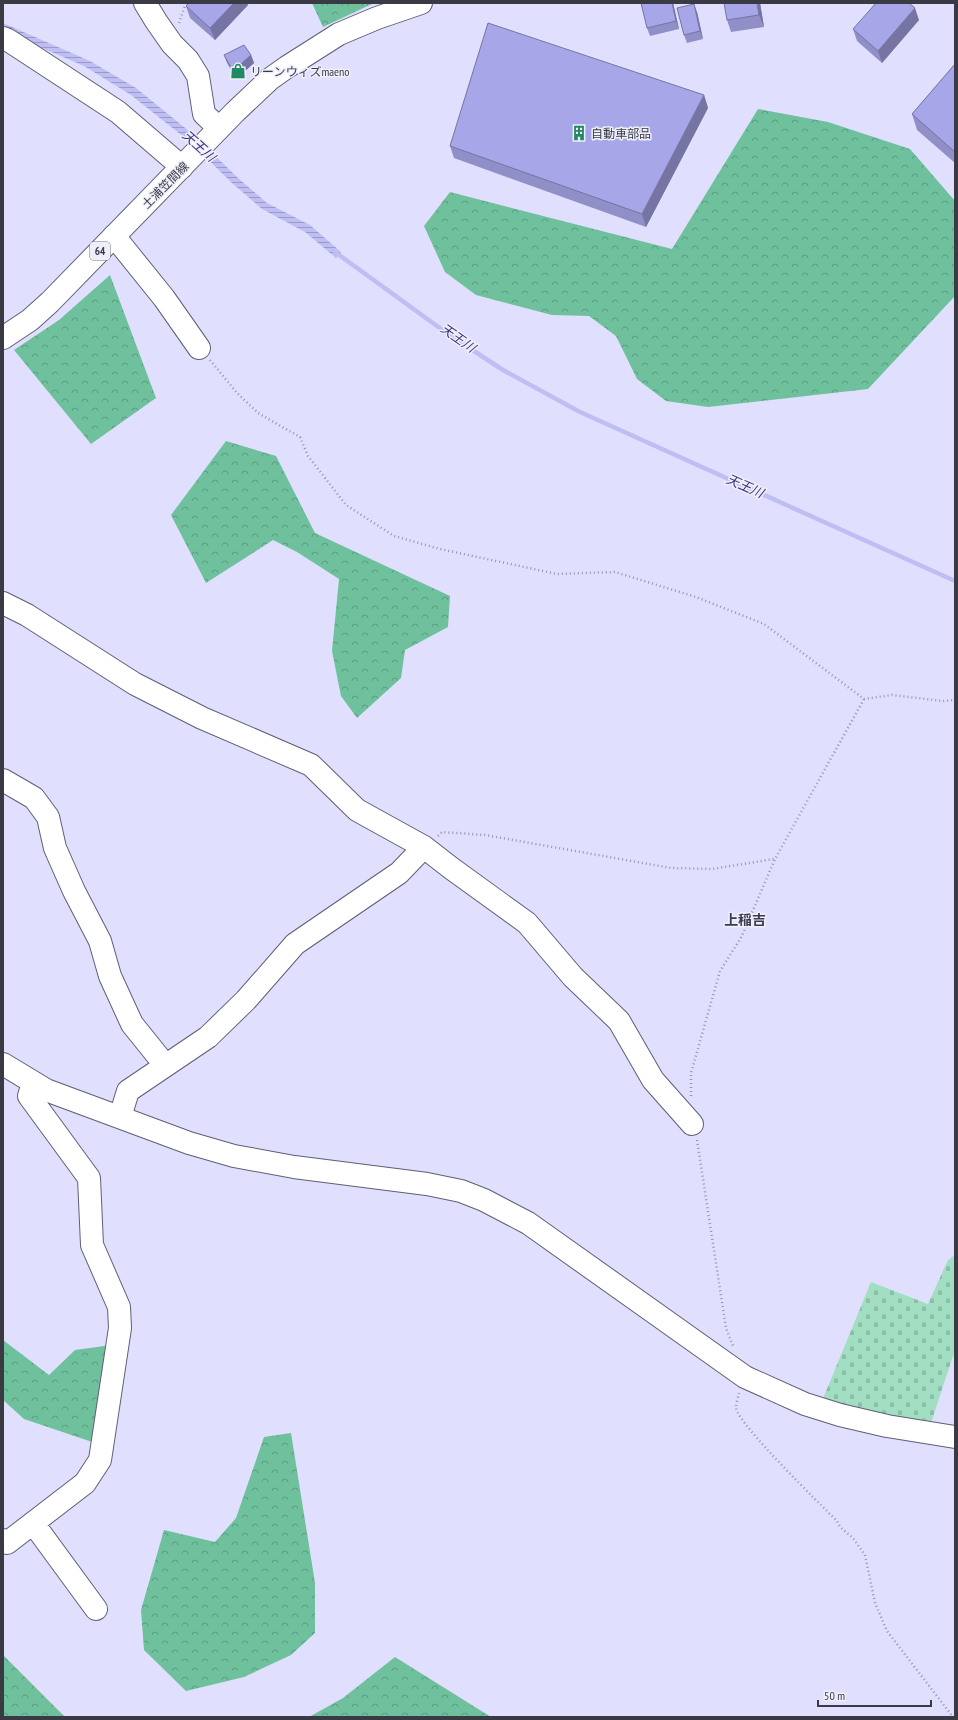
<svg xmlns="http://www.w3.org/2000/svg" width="958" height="1720" font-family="'PT Sans Narrow','Noto Sans JP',sans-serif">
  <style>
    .forest { fill: url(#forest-crowns) }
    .cemetery { fill: url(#cemetery-stones) }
    .water { fill: url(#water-rules) }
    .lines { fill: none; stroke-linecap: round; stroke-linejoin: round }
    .stream { stroke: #bebef4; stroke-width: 4.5 }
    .minor-casing { stroke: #5e5e77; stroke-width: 24 }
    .major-casing { stroke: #5e5e77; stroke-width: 24 }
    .path { stroke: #9494aa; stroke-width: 2.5; stroke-dasharray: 1 3; stroke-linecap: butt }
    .minor { stroke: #fff; stroke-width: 22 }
    .major { stroke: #fff; stroke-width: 22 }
    .wall { fill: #908fc8 }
    .shaded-wall { fill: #7574a2 }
    .building { fill: #a7a6e8; stroke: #7574a2 }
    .labels { text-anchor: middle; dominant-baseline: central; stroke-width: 3; stroke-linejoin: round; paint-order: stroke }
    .shield { fill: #efeffb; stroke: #70707c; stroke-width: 1 }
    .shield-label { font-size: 11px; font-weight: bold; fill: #3a3a45 }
    .poi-label { font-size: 12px; fill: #3a3a45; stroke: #efeffb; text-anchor: start }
    .street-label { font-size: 12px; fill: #3a3a45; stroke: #efeffb }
    .water-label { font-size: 13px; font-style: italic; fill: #3b307d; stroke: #efeffb }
    .quarter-label { font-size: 14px; font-weight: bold; fill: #3a3a51; stroke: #efeffb }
  </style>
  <defs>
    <pattern id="forest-crowns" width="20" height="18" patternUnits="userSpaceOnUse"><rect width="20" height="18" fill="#6fc09d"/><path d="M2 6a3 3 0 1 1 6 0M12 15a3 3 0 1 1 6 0" fill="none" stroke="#5c9d82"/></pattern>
    <pattern id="cemetery-stones" width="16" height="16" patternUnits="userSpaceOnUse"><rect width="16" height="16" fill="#a2dec2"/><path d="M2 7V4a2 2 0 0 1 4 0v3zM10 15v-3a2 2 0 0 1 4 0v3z" fill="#8cbfa8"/></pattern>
    <pattern id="water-rules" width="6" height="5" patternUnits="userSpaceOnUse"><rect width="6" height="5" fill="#bebef4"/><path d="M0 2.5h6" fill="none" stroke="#9b9bc7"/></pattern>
  </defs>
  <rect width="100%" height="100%" fill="#e0e0fe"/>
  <path class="forest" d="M312,3H374L323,27Z
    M758,109L828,122L910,149L955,201V296L868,389L708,407L666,401L637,379L616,336L589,316L552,315L476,295L445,272L424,226L450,192L672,249Z
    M110,275L156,398L91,444L14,350L59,320Z
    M226,441L276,456L315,533L450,596L448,627L405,650L401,678L357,718L341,696L332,651L339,579L297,552L273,540L206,583L171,515Z
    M3,1340L49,1375L75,1350L119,1344L113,1449L24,1419L3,1400Z
    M291,1433L315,1583V1633L291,1655L244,1677L186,1691L144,1650L141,1610L164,1530L215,1542L236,1518L264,1437Z
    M3,1655L65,1717H3Z
    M395,1657L491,1717H309L343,1698Z"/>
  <path class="cemetery" d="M955,1255V1350L929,1429L822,1401L871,1282L928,1304L948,1260Z"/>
  <path class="water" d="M3,23L90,61L136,88L195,136L238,178L267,203L310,225L341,252L336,258L305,232L262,209L233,184L190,142L131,95L84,66L3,31Z"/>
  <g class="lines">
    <path class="stream" d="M335,252L448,334L503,370L580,412L955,581"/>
    <defs>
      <path id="minor" d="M145,3L156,21L172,44L188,60L198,76L204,114L219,128
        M3,38L8,40L118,112L182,167
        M114,236L164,298L199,348
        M3,603L27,615L135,684L202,718L311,765L357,810L424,847L451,868L527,923L573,977L619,1021L653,1080L692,1124
        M3,780L34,798L48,817L55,848L74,891L100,941L110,976L132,1024L165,1065
        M3,1064L46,1090L189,1143L234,1156L294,1167L427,1184L461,1191L484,1200L528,1223L745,1377L805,1404L840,1415L887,1426L955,1437
        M120,1117L128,1091L208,1037L246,1000L295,944L399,873L424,847
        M33,1523L96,1609
        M3,1540L7,1543L85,1483L100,1460L120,1328L119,1307L92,1245L89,1178L29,1096L33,1083"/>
      <path id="major" d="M3,338L30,320L50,302L235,112L270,79L287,67L339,34L377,18L421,3"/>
    </defs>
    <use href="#minor" class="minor-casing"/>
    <use href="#major" class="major-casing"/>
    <path class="path" d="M179,23L186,3
      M210,360L237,393L258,413L300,437L308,456L346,505L394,536L440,549L557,574L615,572L696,597L764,624L864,699L892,695L943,701L955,700
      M438,836L442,832L485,835L671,868L712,869L774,859
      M691,1096V1073L720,971L742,936L775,859L864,699
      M697,1140L726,1328L733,1346
      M739,1393C738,1397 736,1404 736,1408C739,1425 821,1505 837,1521L840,1527L853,1538L865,1555L875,1603L887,1631L953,1717"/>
    <use href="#minor" class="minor"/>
    <use href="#major" class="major"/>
  </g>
  <path class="wall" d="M641,3H673L679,29L650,36L647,28Z
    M760,3L764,27L731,32L727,20Z
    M248,5L215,40L190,18L186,6Z
    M697,12L703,39L687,43L684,35Z
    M919,20L882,63L857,41L853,29Z
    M224,55H251L254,63L236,79L227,63Z
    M955,64V163L917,130L912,114Z
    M704,95L708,108L646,227L454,158L450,146Z"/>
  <path class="shaded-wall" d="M234,3H247L248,5L215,40L210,28Z
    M672,3H673L679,29L676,21Z
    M757,3H760L764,27L759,15Z
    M694,4L697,12L703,39L700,31Z
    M915,8L919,20L882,63L878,51Z
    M251,55L254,63L236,79L233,71Z
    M704,95L708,108L646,227L642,214Z"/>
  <path class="building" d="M189,3H234L210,28L186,6Z
    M641,3H672L676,21L647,28Z
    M724,3H757L759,15L727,20Z
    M876,3H909L915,8L878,51L853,29Z
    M694,4L700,31L684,35L677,8Z
    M488,23L704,95L642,214L450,146Z
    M244,45L251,55L233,71L224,55Z
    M955,64V152L912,114Z"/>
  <defs>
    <symbol id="shop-bare" viewBox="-9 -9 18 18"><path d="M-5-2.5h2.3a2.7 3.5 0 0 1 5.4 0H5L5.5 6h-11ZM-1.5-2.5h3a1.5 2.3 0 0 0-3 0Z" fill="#228964" stroke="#efeffb" stroke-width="2.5" paint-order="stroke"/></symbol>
    <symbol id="building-bare" viewBox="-9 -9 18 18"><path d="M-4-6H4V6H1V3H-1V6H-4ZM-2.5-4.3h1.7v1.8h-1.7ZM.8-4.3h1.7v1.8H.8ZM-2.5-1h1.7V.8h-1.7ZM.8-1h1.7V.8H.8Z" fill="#228964" stroke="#efeffb" stroke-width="2.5" paint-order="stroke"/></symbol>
  </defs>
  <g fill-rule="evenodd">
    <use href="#shop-bare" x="227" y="60" width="22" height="22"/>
    <use href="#building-bare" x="568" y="122" width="22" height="22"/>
  </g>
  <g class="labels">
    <rect class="shield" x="90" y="242" width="20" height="18" rx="3"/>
    <g class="shield-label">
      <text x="100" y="251">64</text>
    </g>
    <g class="poi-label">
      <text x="250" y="71">リーンウィズmaeno</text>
      <text x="591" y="133">自動車部品</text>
    </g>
    <g class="street-label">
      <text transform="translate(165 185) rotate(-45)">土浦笠間線</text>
    </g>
    <g class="water-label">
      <text transform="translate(199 146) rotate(42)">天王川</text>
      <text transform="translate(458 338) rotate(35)">天王川</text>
      <text transform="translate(745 486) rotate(24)">天王川</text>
    </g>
    <g class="quarter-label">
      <text x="745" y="920">上稲吉</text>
    </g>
  </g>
  <rect width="958" height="1720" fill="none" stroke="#3a3a45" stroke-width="8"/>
  <path d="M818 1700v6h113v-6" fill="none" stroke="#3a3a45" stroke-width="2"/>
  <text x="824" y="1700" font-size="12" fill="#3a3a45" stroke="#efeffb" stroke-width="3" paint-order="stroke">50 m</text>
</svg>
